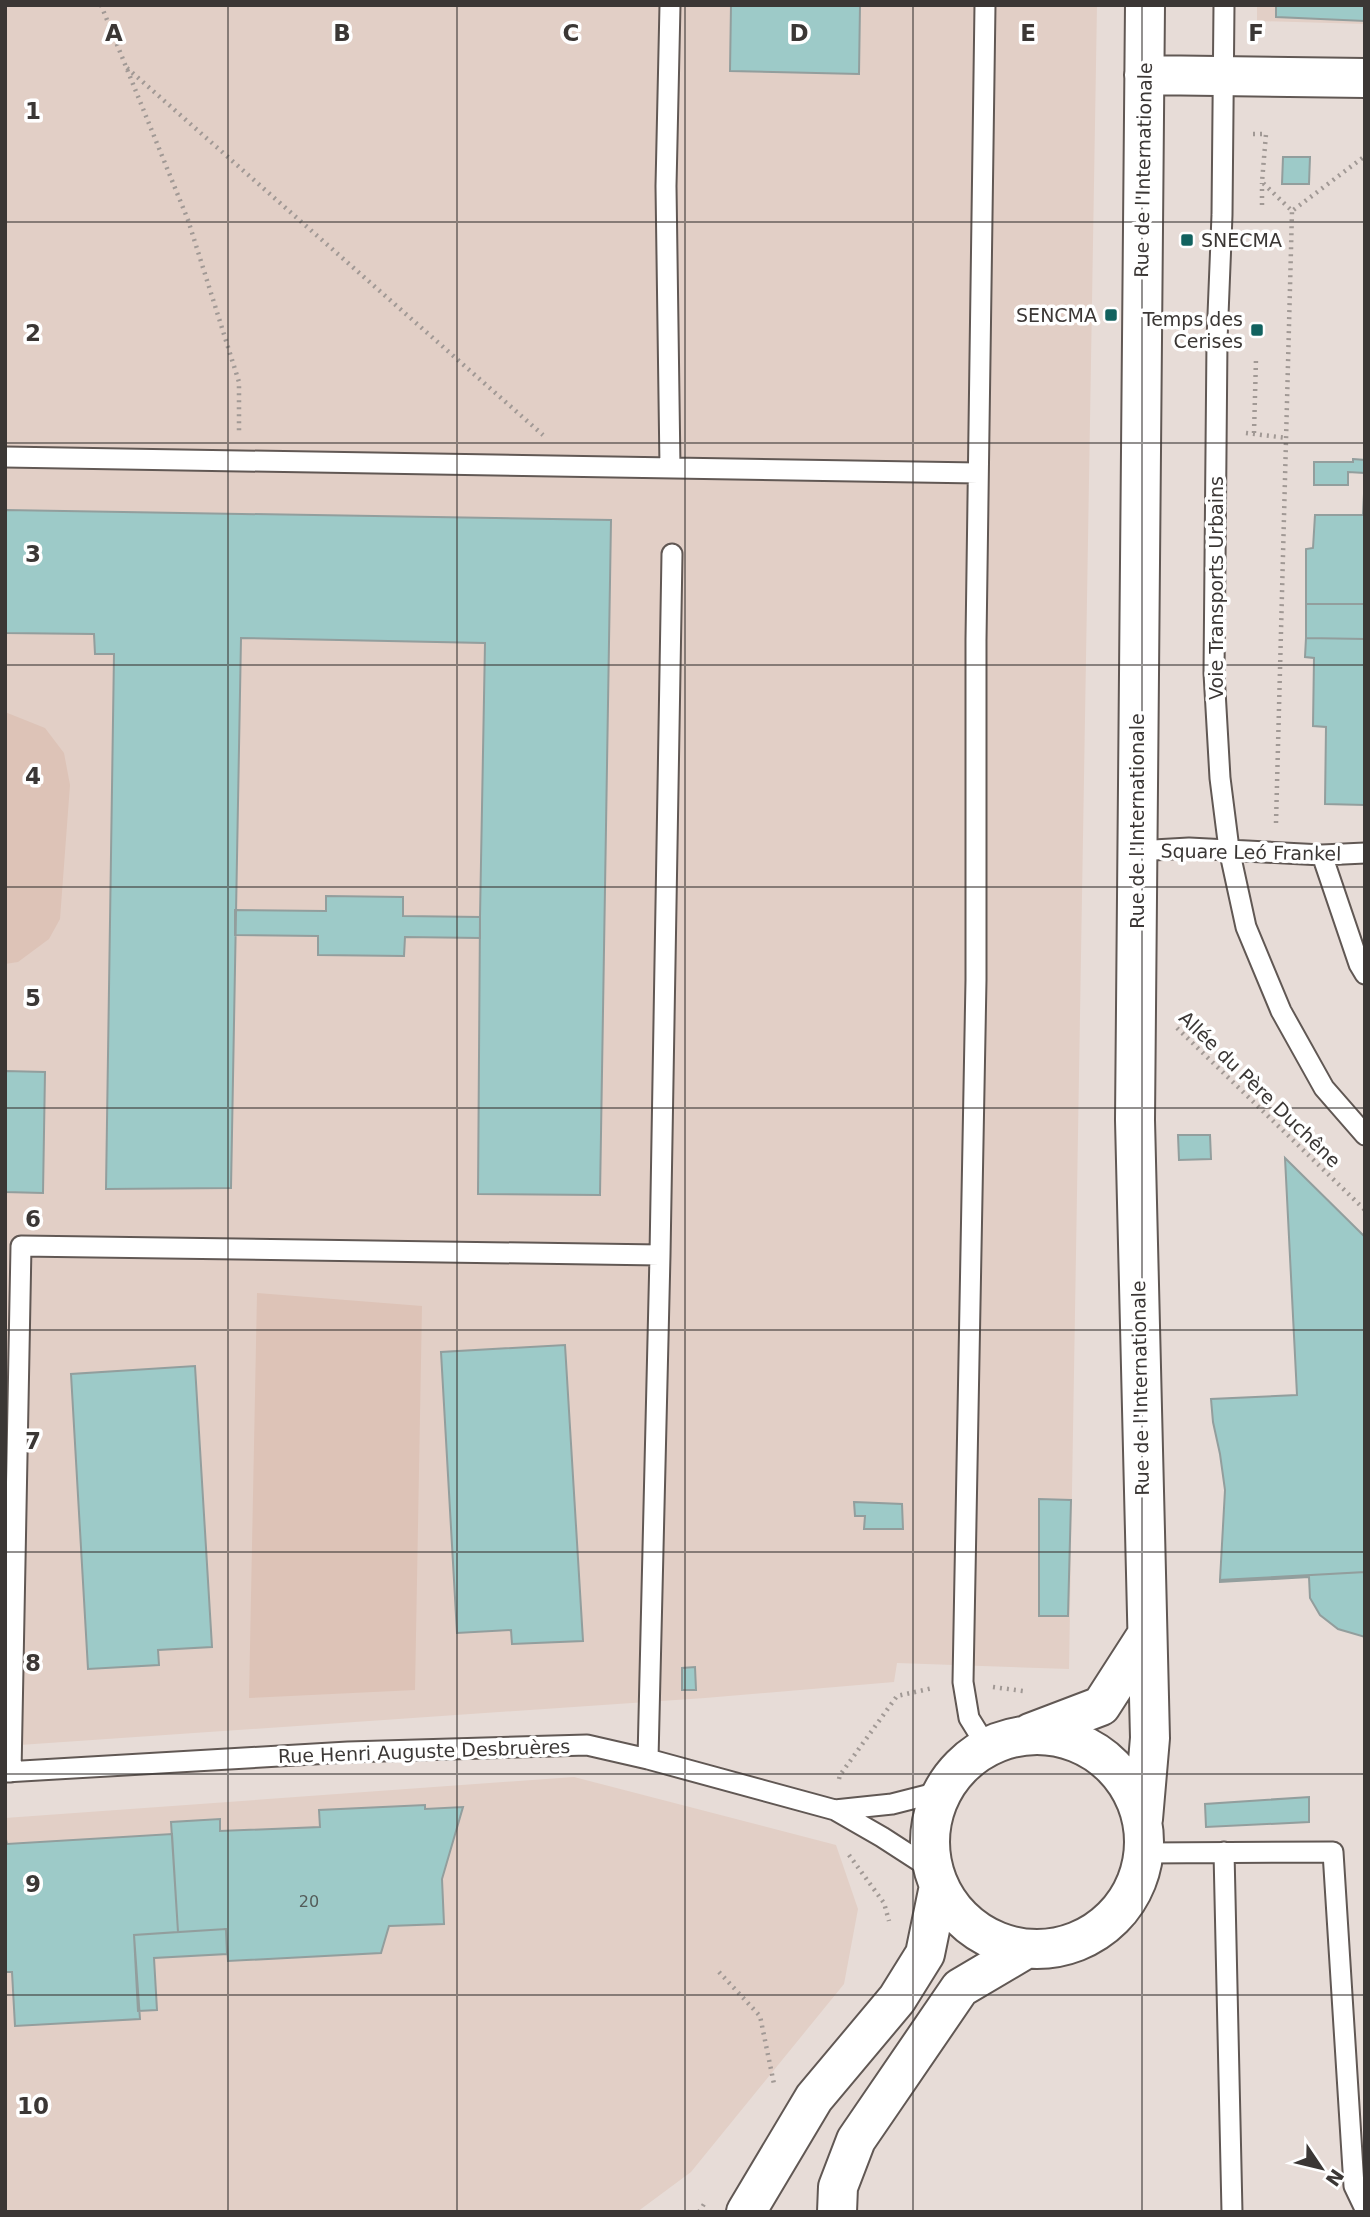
<svg xmlns="http://www.w3.org/2000/svg" width="1370" height="2217" font-family="'DejaVu Sans',sans-serif">
  <style>
    .built { fill: #e2cfc6 }
    .green { fill: #ddc3b7 }
    .building { fill: #9dcac8; stroke: #929e9d; stroke-width: 2 }
    .lines { fill: none; stroke-linecap: round; stroke-linejoin: round }
    .service-casing { stroke: #615854; stroke-width: 23 }
    .minor-casing { stroke: #615854; stroke-width: 42 }
    .path { stroke: #a19995; stroke-width: 4.5; stroke-dasharray: 2 5; stroke-linecap: butt }
    .service { stroke: #fff; stroke-width: 19 }
    .minor { stroke: #fff; stroke-width: 38 }
    .grid { fill: none; stroke: #3b3735; stroke-width: 2; stroke-opacity: 0.55 }
    .poi-dot { fill: #12625f; stroke: #fff; stroke-width: 2.5 }
    .labels { text-anchor: middle; dominant-baseline: central; stroke-width: 7; stroke-linejoin: round; paint-order: stroke }
    .number-label { font-size: 16px; fill: #545c5a }
    .street-label { font-size: 19px; fill: #3b3735; stroke: #fff }
    .poi-label { font-size: 19px; fill: #3b3735; stroke: #fff; text-anchor: end }
    .grid-label { font-size: 23px; text-anchor: middle; font-weight: bold; fill: #3b3735; stroke: #fff; stroke-width: 7; stroke-linejoin: round; paint-order: stroke }
  </style>
  <rect width="100%" height="100%" fill="#e7dcd7"/>
  <path class="built" d="M5,5H1097L1069,1669L897,1663L894,1682L705,1698L5,1746Z
    M1257,5H1365V24L1257,21Z
    M574,1777L836,1845L858,1909L844,1984L691,2172L637,2212H5V1818Z"/>
  <path class="green" d="M5,712L45,728L64,753L70,785L60,919L49,939L18,962L5,964Z
    M257,1293L422,1306L415,1690L249,1698Z"/>
  <path class="building" d="M731,5H860L859,74L730,71Z
    M1276,5H1365V21L1276,17Z
    M1283,157H1310L1309,184H1282Z
    M1353,459L1365,460V604H1306V549L1313,548L1315,515H1363L1365,473L1348,472V485H1314V462H1353Z
    M5,510L611,520L600,1195L478,1194L480,917L485,643L241,638L231,1188L106,1189L114,654H95L94,634L5,633Z
    M1306,604H1365V639L1306,638Z
    M1306,638L1365,639V805L1325,804L1326,727L1313,726L1314,658L1305,657Z
    M326,896L403,897V916L480,917V938L405,937L404,956L318,955V936L235,935V910L326,911Z
    M5,1071L45,1072L43,1193L5,1192Z
    M1178,1135H1210L1211,1159L1179,1160Z
    M1285,1158L1365,1237V1572L1220,1580L1225,1490L1220,1454L1213,1422L1211,1399L1297,1395Z
    M565,1345L583,1641L512,1644L511,1630L457,1633L441,1352Z
    M195,1366L212,1647L158,1650L159,1665L88,1669L71,1374Z
    M1039,1499L1071,1500L1068,1616H1039Z
    M854,1502L902,1504L903,1529H864L865,1516H855Z
    M1365,1572V1637L1338,1629L1320,1615L1310,1598L1309,1577L1220,1582V1580Z
    M695,1667L696,1690H682V1668Z
    M1309,1797V1822L1206,1827L1205,1804Z
    M425,1805V1809L463,1807L442,1879L444,1924L389,1926L381,1953L228,1961L226,1929L178,1932L171,1822L220,1819V1831L320,1827L319,1810Z
    M172,1834L178,1932L134,1935L140,2019L15,2026L12,1972H5V1835L7,1844Z
    M226,1929L227,1954L154,1958L157,2010L138,2011L134,1935Z"/>
  <g class="lines">
    <defs>
      <path id="service" d="M985,5L976,640V980L963,1682L969,1718L987,1747
        M1224,5L1222,215L1217,340L1214,673L1220,778L1229,849L1246,927L1281,1011L1324,1088L1365,1135
        M5,457L978,473
        M670,467L666,186L670,5
        M1136,851L1189,848L1322,855L1365,853
        M1322,855L1359,964L1365,974
        M648,1759L660,1255L672,554
        M5,1772L348,1752L587,1745L648,1759L835,1810L882,1837L933,1870
        M11,1772L21,1246L660,1255
        M835,1810L892,1804L943,1791
        M1224,1852L1232,2212
        M1144,1853L1333,1852L1354,2186L1365,2209"/>
      <path id="minor" d="M1144,75L1365,78
        M1030,1733L1101,1706L1146,1636
        M930 1842a107 107 0 1 1 214 0a107 107 0 1 1-214 0Z
        M1143,1819L1150,1738L1135,1120L1145,5
        M746,2212L814,2098L897,1999L925,1954L939,1886
        M837,2212L838,2187L856,2140L960,1988L1026,1949"/>
    </defs>
    <use href="#service" class="service-casing"/>
    <use href="#minor" class="minor-casing"/>
    <path class="path" d="M101,5L188,220L239,382V432
      M127,68L543,435
      M1253,134H1266L1262,182L1292,211L1365,156
      M1262,205V183
      M1246,433L1287,438
      M1254,433L1256,359
      M1276,823L1292,211
      M1177,1028L1365,1210
      M993,1687L1023,1691
      M839,1779L840,1775L897,1696L933,1688
      M849,1855L884,1903L889,1921
      M719,1972L760,2016L774,2084
      M699,2212L706,2201"/>
    <use href="#service" class="service"/>
    <use href="#minor" class="minor"/>
  </g>
  <path class="grid" d="M228,5V2212M457,5V2212M685,5V2212M913,5V2212M1142,5V2212M5,222H1365M5,443H1365M5,665H1365M5,887H1365M5,1108H1365M5,1330H1365M5,1552H1365M5,1774H1365M5,1995H1365"/>
  <g class="poi-dot">
    <rect x="1180" y="233" width="14" height="14" rx="3.5"/>
    <rect x="1104" y="308" width="14" height="14" rx="3.5"/>
    <rect x="1250" y="323" width="14" height="14" rx="3.5"/>
  </g>
  <g class="labels">
    <g class="number-label">
      <text x="309" y="1901">20</text>
    </g>
    <g class="street-label">
      <text transform="translate(1143 170) rotate(-89)">Rue de l'Internationale</text>
      <text transform="translate(1216 588) rotate(-90)">Voie Transports Urbains</text>
      <text transform="translate(1137 821) rotate(-90)">Rue de l'Internationale</text>
      <text transform="translate(1251 852) rotate(1)">Square Leó Frankel</text>
      <text transform="translate(1260 1089) rotate(44)">Allée du Père Duchêne</text>
      <text transform="translate(1140 1388) rotate(-91)">Rue de l'Internationale</text>
      <text transform="translate(424 1751) rotate(-2)">Rue Henri Auguste Desbruères</text>
    </g>
    <g class="poi-label">
      <text x="1201" y="240" text-anchor="start">SNECMA</text>
      <text x="1097" y="315">SENCMA</text>
      <text x="1243" y="319">Temps des<tspan x="1243" dy="22">Cerises</tspan></text>
    </g>
  </g>
  <g class="grid-label">
    <text x="114" y="41">A</text>
    <text x="342" y="41">B</text>
    <text x="571" y="41">C</text>
    <text x="799" y="41">D</text>
    <text x="1028" y="41">E</text>
    <text x="1256" y="41">F</text>
    <text x="33" y="119">1</text>
    <text x="33" y="341">2</text>
    <text x="33" y="562">3</text>
    <text x="33" y="784">4</text>
    <text x="33" y="1006">5</text>
    <text x="33" y="1227">6</text>
    <text x="33" y="1449">7</text>
    <text x="33" y="1671">8</text>
    <text x="33" y="1892">9</text>
    <text x="33" y="2114">10</text>
  </g>
  <rect width="1370" height="2217" fill="none" stroke="#3b3735" stroke-width="14"/>
  <g transform="translate(1321 2168) rotate(125)" stroke="#ffffff" stroke-width="5" paint-order="stroke">
  <path d="M0-5L12 26L0 18L-12 26Z" fill="#3b3735"/>
  <text y="-10" font-size="19" font-weight="bold" text-anchor="middle" fill="#3b3735">N</text>
  </g>
</svg>
